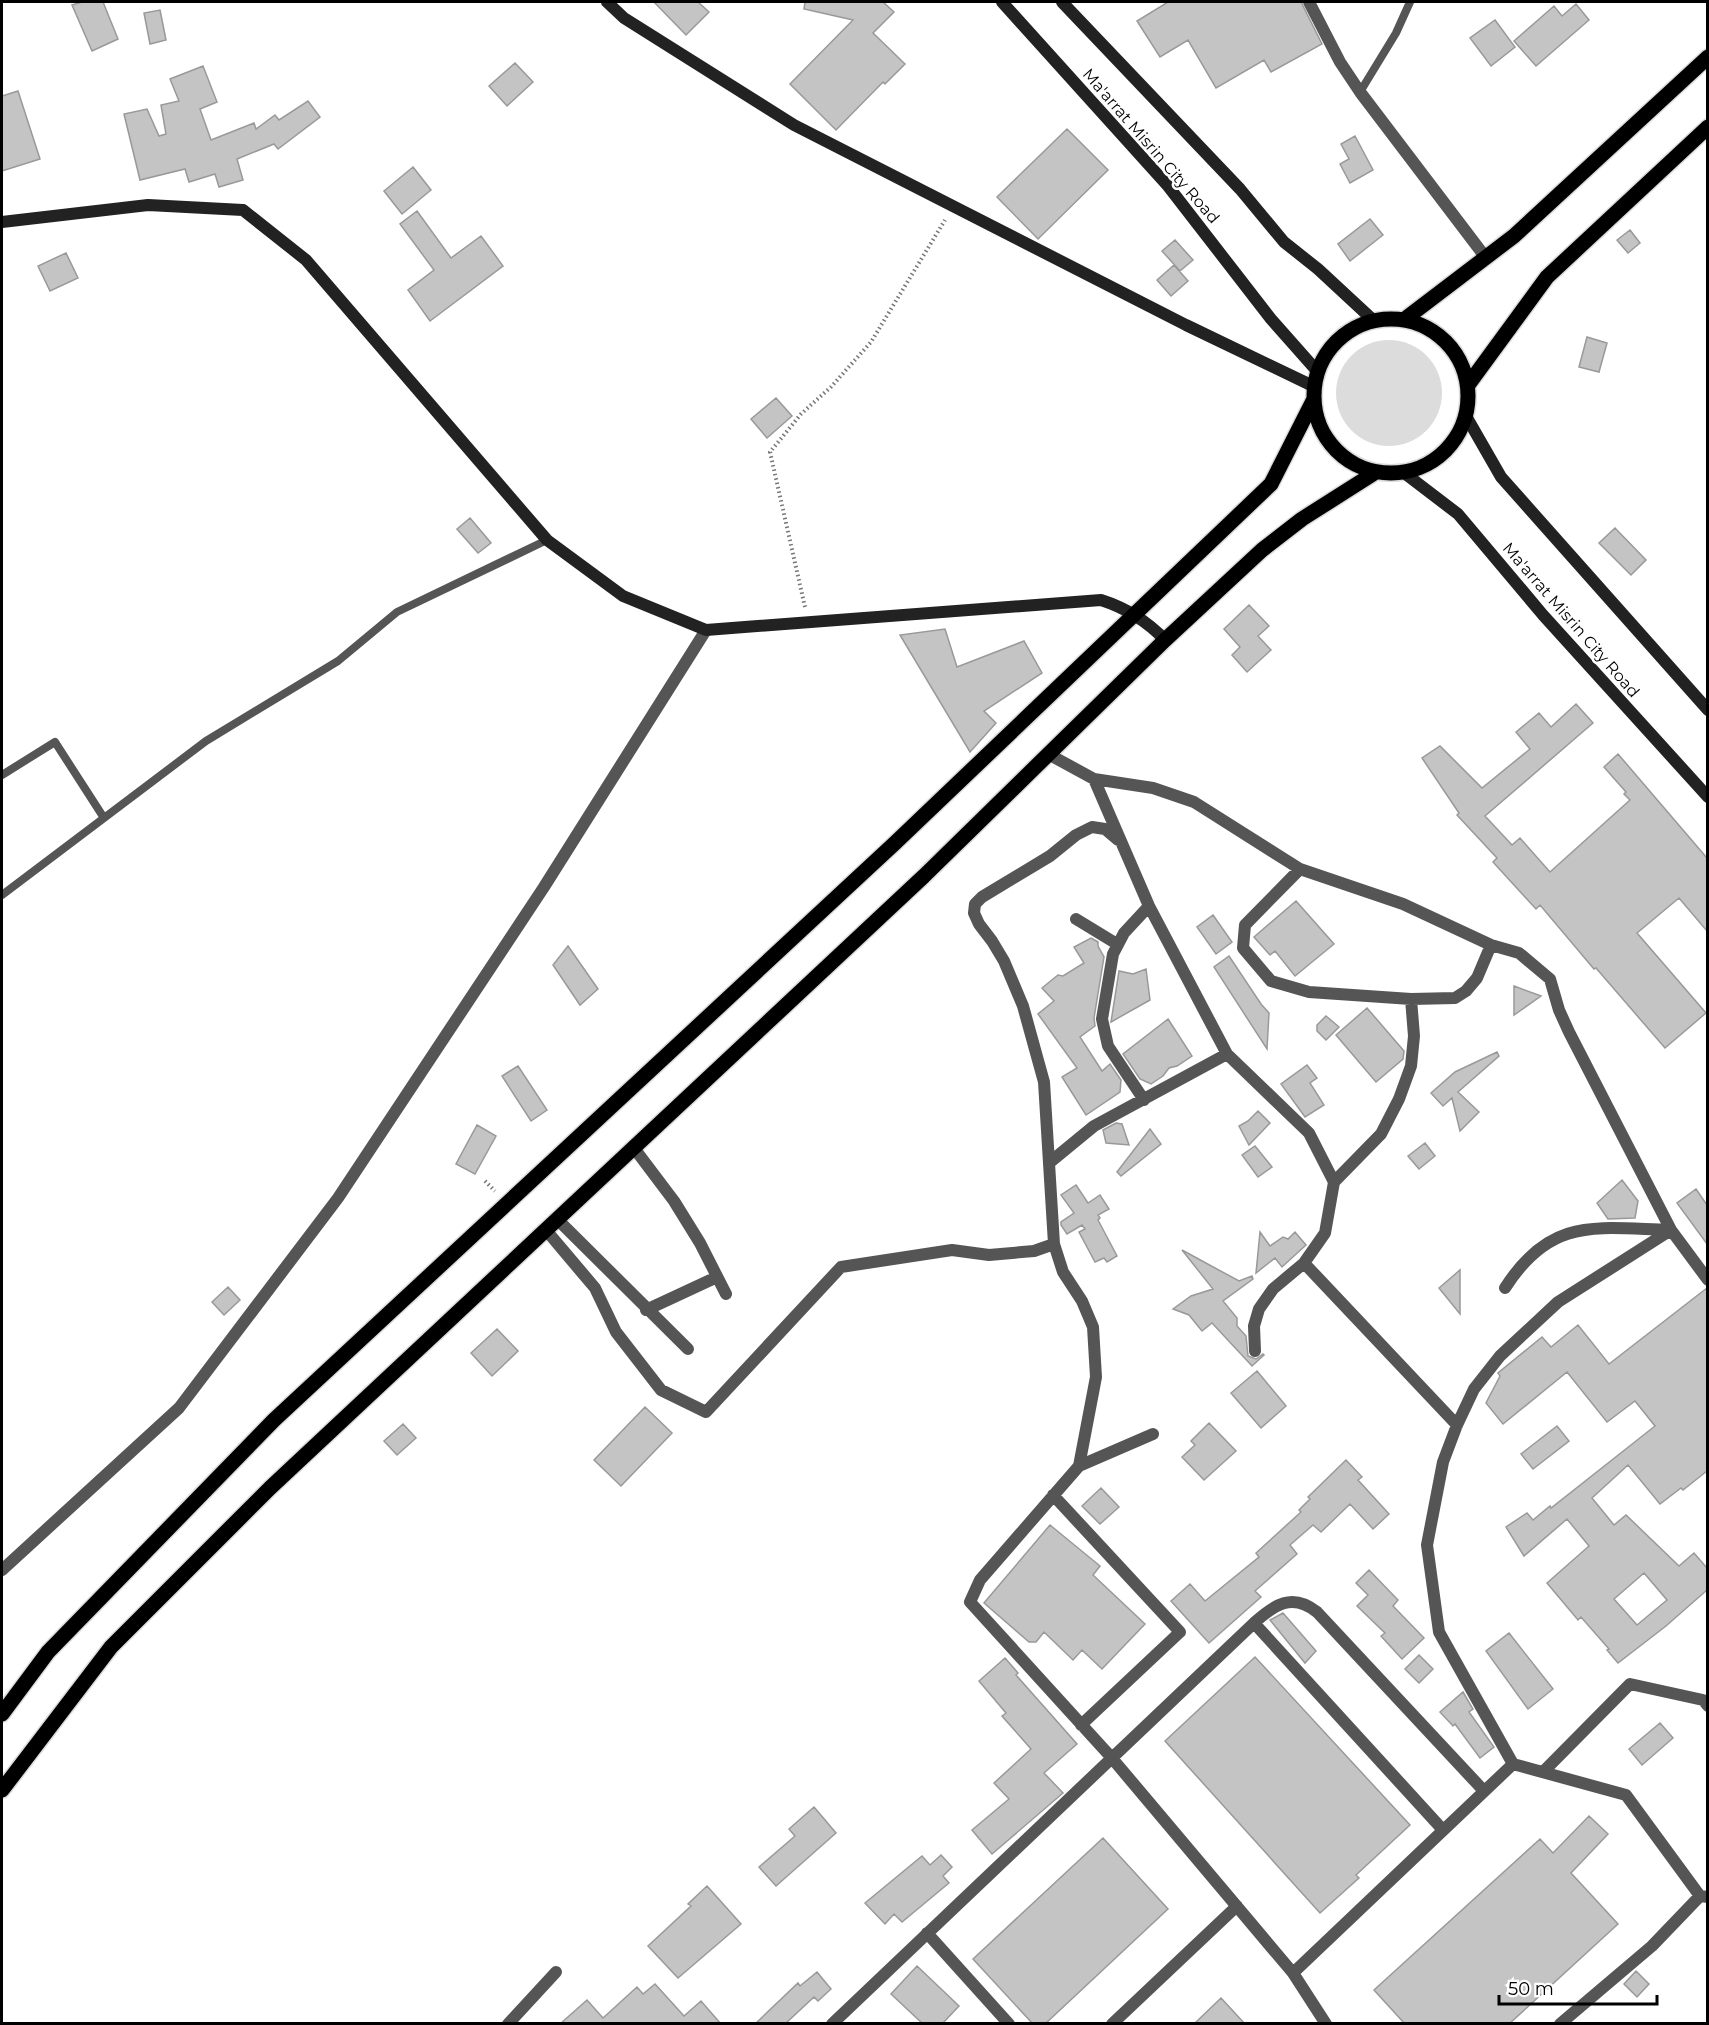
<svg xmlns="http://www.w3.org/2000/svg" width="1709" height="2025" font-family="Montserrat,sans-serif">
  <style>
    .green { fill: #dcdcdc }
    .building { fill: #c4c4c4; stroke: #999; stroke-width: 1.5; fill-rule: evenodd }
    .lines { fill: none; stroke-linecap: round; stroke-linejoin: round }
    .primary-casing { stroke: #dbdbdb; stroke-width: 18 }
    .path { stroke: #777; stroke-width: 4; stroke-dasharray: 1.5 3; stroke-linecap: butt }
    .lane { stroke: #555; stroke-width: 8 }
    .street { stroke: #555; stroke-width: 12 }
    .secondary { stroke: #222; stroke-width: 12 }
    .primary { stroke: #000; stroke-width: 15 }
    .labels { text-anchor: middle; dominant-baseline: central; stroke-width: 5; stroke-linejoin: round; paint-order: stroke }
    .street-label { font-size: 16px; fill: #000; stroke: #fff }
  </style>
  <rect width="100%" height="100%" fill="#fff"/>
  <path class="green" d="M1336 393a53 53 0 1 1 106 0a53 53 0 1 1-106 0Z"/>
  <path class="building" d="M82,2H103L118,39L92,51L72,5Z
    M654,2H698L709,12L686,35Z
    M805,2H883L894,12L873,33L905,64L885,84L883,82L836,130L790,84L853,20L804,9Z
    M1168,2H1301L1322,44L1271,72L1264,60L1216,88L1188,40L1160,57L1137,21Z
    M1576,4L1589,20L1536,66L1514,41L1554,6L1562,16Z
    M160,10L166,40L150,44L144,13Z
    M1495,20L1515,47L1491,66L1470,38Z
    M515,63L533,82L507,106L489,86Z
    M203,66L217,102L200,109L211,140L254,123L256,129L275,115L279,120L308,101L320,117L278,149L274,144L237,159L243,180L219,187L215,174L189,182L185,169L140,180L124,114L147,109L159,136L166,134L161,105L179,101L170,79Z
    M18,91L40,159L2,171V96Z
    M1067,129L1108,170L1038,239L997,197Z
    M1355,136L1373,170L1350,183L1340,164L1349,159L1341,144Z
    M413,167L431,190L402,214L384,191Z
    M417,211L451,258L481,236L503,266L430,321L408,290L434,270L400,224Z
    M1370,219L1383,235L1350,261L1338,244Z
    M1630,230L1640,243L1628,253L1617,240Z
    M1175,240L1193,260L1180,271L1162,251Z
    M66,253L78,278L50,291L38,266Z
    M1174,265L1188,281L1171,296L1157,280Z
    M1587,337L1607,343L1599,372L1579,367Z
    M776,398L792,416L767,438L751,419Z
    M470,518L491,543L478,553L457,529Z
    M1615,528L1646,560L1631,575L1599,543Z
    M1249,605L1269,626L1258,636L1271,650L1247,672L1232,655L1240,647L1224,629Z
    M945,629L957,667L1024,641L1042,673L984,711L996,723L970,752L900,635Z
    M1576,704L1593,723L1485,816L1512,845L1520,838L1550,872L1630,800L1624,794L1626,792L1604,767L1618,754L1707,858V931L1679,898L1637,933L1706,1013L1665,1048L1596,968L1594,969L1540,905L1536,909L1493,862L1497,858L1457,815L1459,813L1422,758L1440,746L1482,788L1530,749L1516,732L1539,713L1551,727Z
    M1296,901L1334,944L1295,976L1275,951L1270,955L1254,937Z
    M1213,915L1232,942L1216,954L1197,927Z
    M1091,938L1098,942V946L1104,957L1094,1018L1095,1026L1080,1037L1102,1071L1110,1064L1121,1080L1120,1092L1086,1115L1062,1077L1077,1068L1038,1014L1054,1001L1042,988L1058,975L1063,976L1084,963L1074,947Z
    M568,946L598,989L580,1005L553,965Z
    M1229,956L1261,1004L1269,1013L1267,1049L1214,967Z
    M1146,969L1150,1000L1111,1022L1119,971L1133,974Z
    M1514,986L1541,996L1514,1015Z
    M1367,1008L1404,1051L1403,1059L1376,1082L1336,1035Z
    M1326,1016L1339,1027L1326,1040L1317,1031V1025Z
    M1168,1019L1192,1056L1177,1066L1169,1068L1163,1076L1151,1084L1140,1079L1123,1054Z
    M1497,1052L1499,1056L1458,1092L1479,1112L1460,1131L1452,1098L1443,1106L1431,1093L1455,1072Z
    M1307,1065L1317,1078L1310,1083L1324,1105L1305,1117L1281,1084Z
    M518,1066L547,1110L531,1121L502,1076Z
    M1258,1111L1270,1123L1249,1145L1239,1126L1248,1121Z
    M1116,1123L1122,1124L1129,1145L1106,1143L1103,1130Z
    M477,1125L496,1136L475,1174L456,1164Z
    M1150,1129L1161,1144L1121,1176L1117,1172Z
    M1425,1143L1435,1156L1419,1169L1408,1156Z
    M1255,1146L1272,1167L1258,1177L1242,1155Z
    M1622,1180L1638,1201L1635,1218L1608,1219L1597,1203Z
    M1076,1185L1088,1203L1100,1195L1109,1209L1098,1215L1100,1218L1098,1220L1117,1256L1107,1262L1104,1258L1095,1262L1079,1232L1085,1229L1082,1225L1067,1234L1061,1225V1222L1074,1213L1061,1195Z
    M1696,1189L1707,1205V1244L1677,1203Z
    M1260,1232L1270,1246L1283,1237L1288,1239L1295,1232L1306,1245L1282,1267L1275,1258L1256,1273Z
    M1182,1250L1239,1281L1252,1276L1253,1279L1223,1301L1237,1318V1326L1246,1336L1248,1356L1256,1359L1263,1354L1264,1355L1252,1366L1212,1323L1202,1331L1189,1315L1173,1309L1191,1296L1213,1289Z
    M1460,1270V1314L1439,1288Z
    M228,1287L240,1300L224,1315L212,1302Z
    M1707,1288V1471L1683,1490L1681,1488L1660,1504L1628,1465L1592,1498L1614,1525L1626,1515L1679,1566L1694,1553L1707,1568V1590L1666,1626L1618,1663L1607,1650L1609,1649L1581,1617L1578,1620L1547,1583L1589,1546L1567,1519L1524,1556L1506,1527L1527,1513L1533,1520L1550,1506L1551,1508L1655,1426L1635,1401L1607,1422L1567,1372L1503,1424L1486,1403L1500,1376L1498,1373L1542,1337L1551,1347L1578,1325L1609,1364ZM1644,1573L1667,1600L1637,1625L1614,1599Z
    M497,1329L518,1351L492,1376L471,1353Z
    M1257,1371L1286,1406L1261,1428L1231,1393Z
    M645,1407L672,1433L621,1486L594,1460Z
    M1209,1423L1236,1451L1204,1480L1182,1457L1195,1445L1191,1441Z
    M403,1424L416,1438L397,1455L384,1441Z
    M1557,1426L1569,1441L1533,1469L1521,1454Z
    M1346,1460L1362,1477L1358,1480L1389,1514L1373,1529L1350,1504L1321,1532L1313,1525L1290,1545L1297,1554L1255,1591L1261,1597L1209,1643L1171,1601L1190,1584L1205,1601L1259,1557L1256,1553L1301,1512L1299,1510L1310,1499L1308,1497Z
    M1101,1488L1119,1507L1100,1524L1082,1506Z
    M1050,1525L1100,1566L1093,1575L1145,1624L1102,1669L1082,1650L1073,1660L1044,1632L1036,1642H1029L984,1603Z
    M1369,1570L1398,1600L1393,1606L1424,1638L1402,1659L1381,1636L1385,1633L1357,1606L1368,1595L1356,1583Z
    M1283,1613L1316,1651L1305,1663L1270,1620Z
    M1509,1633L1553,1689L1528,1709L1486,1651Z
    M1419,1655L1433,1669L1419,1683L1405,1669Z
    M1255,1657L1410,1825L1356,1875L1359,1878L1320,1913L1165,1741Z
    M1005,1658L1018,1673L1016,1675L1077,1744L1044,1773L1063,1793L992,1854L972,1830L1009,1799L994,1783L1031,1749L1002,1716L1006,1713L979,1681Z
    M1463,1692L1473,1709L1469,1712L1494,1747L1480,1758L1455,1724L1453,1726L1440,1712Z
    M1660,1723L1673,1738L1642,1765L1629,1749Z
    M814,1807L836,1833L776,1886L759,1867L795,1836L789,1829Z
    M1589,1816L1608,1834L1571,1873L1618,1924L1509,2024H1405L1374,1990L1540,1839L1553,1853Z
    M1103,1838L1168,1909L1045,2024H1033L973,1959Z
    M941,1855L952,1867L943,1876L949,1883L902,1922L894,1914L885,1924L865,1903L922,1856L930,1865Z
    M707,1886L741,1924L678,1978L648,1946L691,1906L688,1904Z
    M917,1966L959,2006L942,2024H923L891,1994Z
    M1636,1971L1649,1984L1637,1997L1624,1984Z
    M817,1972L831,1989L818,2001L814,1997L785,2024H755L798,1983L800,1986Z
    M655,1984L684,2016L701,2001L721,2024H560L587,2000L603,2018L637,1987L643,1994Z
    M1221,1998L1245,2024H1194Z"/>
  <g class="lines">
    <defs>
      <path id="primary" d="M1314 396a77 77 0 1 1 154 0a77 77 0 1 1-154 0Z
        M1405,319L1514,236L1708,57
        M1468,385L1547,277L1708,127
        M2,1714L48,1652L274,1420L895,843L1271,484L1313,401
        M2,1790L111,1647L270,1488L924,876L1165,640L1262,550L1302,519L1376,472"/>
    </defs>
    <use href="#primary" class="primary-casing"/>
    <path class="path" d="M805,607L770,452L801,414L831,387L871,342L945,220
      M485,1181L495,1191"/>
    <path class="lane" d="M1360,92L1396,33L1410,2
      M2,775L55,742L104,818
      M2,895L206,741L338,661L397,612L547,540"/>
    <path class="street" d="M1309,2L1340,62L1360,92L1486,258
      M1050,755L1094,779L1153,788L1194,802L1300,869L1403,904L1491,945L1519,953L1550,979L1559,1010L1569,1032L1671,1230L1708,1280
      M1094,779L1149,906L1227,1054L1309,1133L1334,1182L1325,1233L1304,1263L1273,1289L1259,1309L1254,1326L1255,1351
      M1300,869L1245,925L1243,948L1271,981L1309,992L1411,999L1455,998L1466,991L1477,978L1491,945
      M1076,919L1117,944
      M1144,1100L1108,1046L1102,1019L1113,954L1124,933L1149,906
      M634,1148L674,1201L700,1243L726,1294
      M1049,1163L1094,1126L1227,1054
      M1334,1182L1381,1134L1399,1099L1411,1066L1414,1036L1411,999
      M557,1219L688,1349
      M546,1230L595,1288L616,1332L661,1390L706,1412L841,1267L952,1250L989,1255L1034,1251L1054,1244L1063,1272L1082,1301L1093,1327L1096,1377L1079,1466L980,1580L970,1602L1111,1757L1293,1973L1326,2024
      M1671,1230L1558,1302L1500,1356L1474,1389L1457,1425L1443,1462L1427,1545L1439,1632L1513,1764L1626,1795L1700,1896L1708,1897
      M1054,1244L1044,1082L1023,1006L1004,961L992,941L979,924L974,913L975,904L982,897L1050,856L1076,835L1092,827L1105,829L1118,840
      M1304,1263L1457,1425
      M1505,1288C1551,1216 1596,1228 1670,1230
      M646,1310L717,1277
      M1079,1466L1153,1434
      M1053,1495L1180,1632L1081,1725
      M2,1570L179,1408L338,1198L544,887L706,630
      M1254,1623L1443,1830
      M1543,1772L1630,1684L1703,1700L1708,1706
      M927,1933L1009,2024
      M1293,1973L1513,1764
      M508,2024L556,1972
      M832,2024L1254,1623C1274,1605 1292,1592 1317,1612L1484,1791
      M1112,2024L1237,1906
      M1560,2024L1652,1946L1700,1896"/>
    <path class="secondary" d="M607,2L624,18L794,125L1186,325L1315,387
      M1002,2L1168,186L1271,319L1317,371
      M1062,2L1240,189L1284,242L1318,269L1373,320
      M2,222L148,205L243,210L306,260L547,540L623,596L706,630L1101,600C1126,608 1147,621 1165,640
      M1466,416L1501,477L1708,710
      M1403,472L1458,514L1543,615L1708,797"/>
    <use href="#primary" class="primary"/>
  </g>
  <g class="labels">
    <g class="street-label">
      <text transform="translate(1151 146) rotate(49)">Ma'arrat Misrin City Road</text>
      <text transform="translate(1571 620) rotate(49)">Ma'arrat Misrin City Road</text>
    </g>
  </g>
  <rect width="1709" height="2025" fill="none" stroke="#000000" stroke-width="6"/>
  <path d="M1499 1995v9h158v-9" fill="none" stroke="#000000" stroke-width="3"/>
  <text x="1508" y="1995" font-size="18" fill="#000000" stroke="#ffffff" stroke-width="4.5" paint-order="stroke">50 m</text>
</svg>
